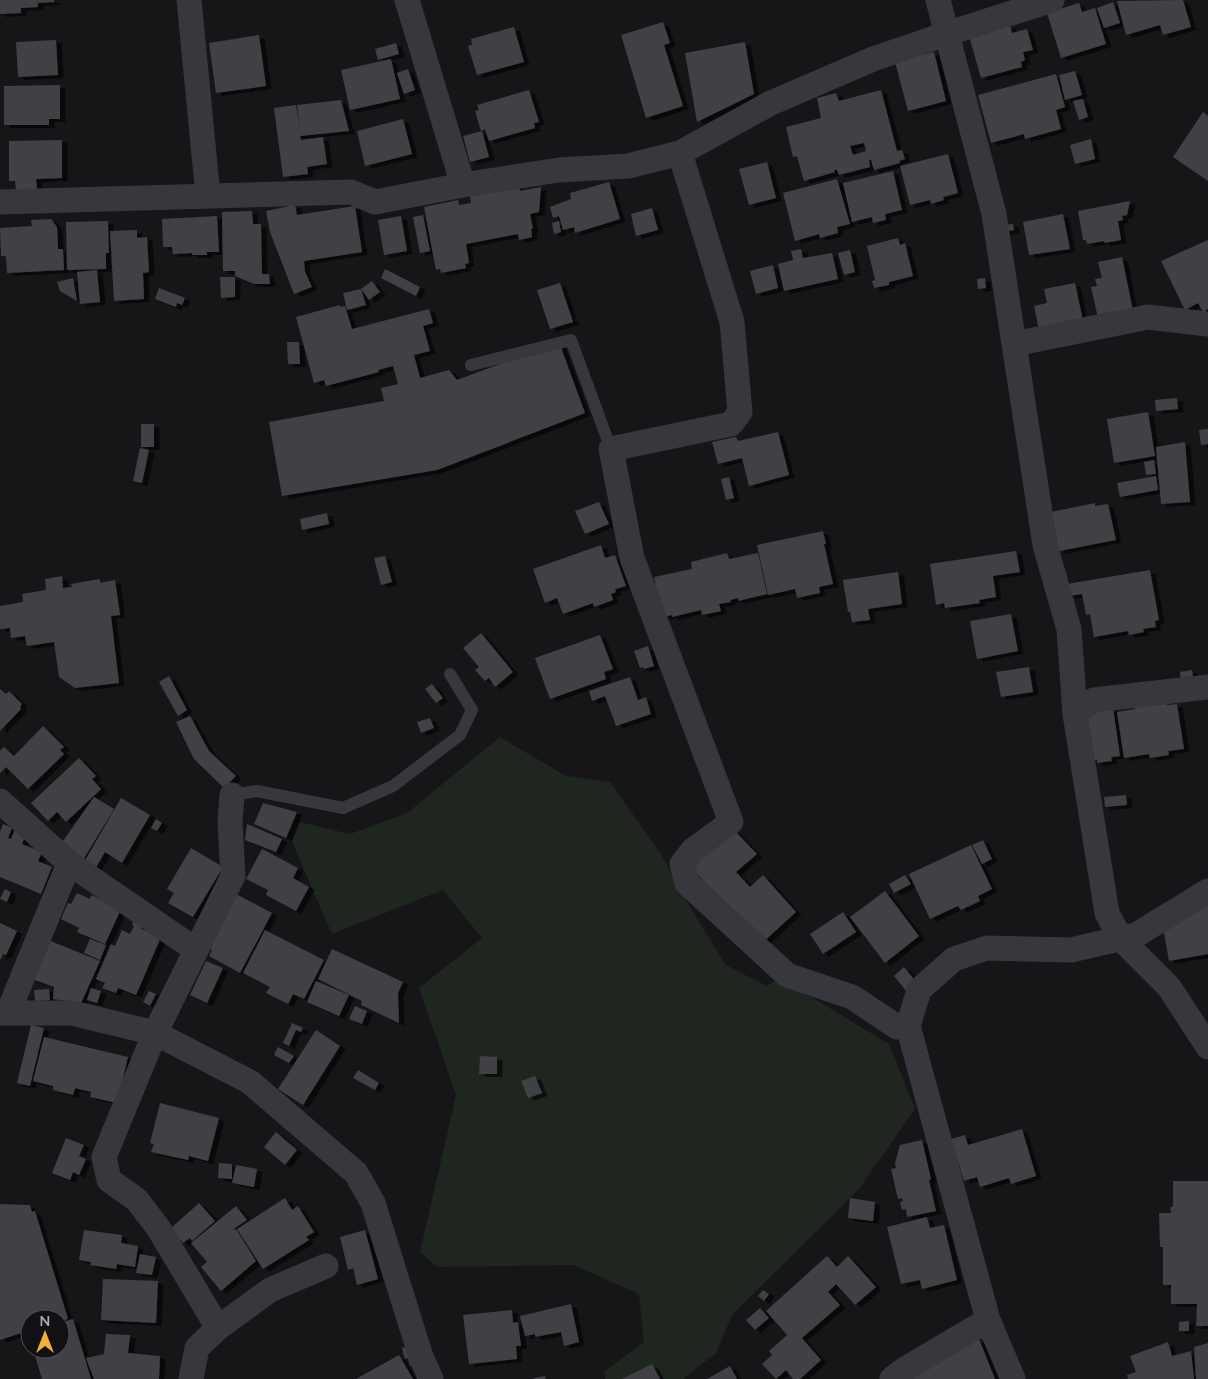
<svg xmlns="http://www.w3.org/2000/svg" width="1208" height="1379" font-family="Lato,sans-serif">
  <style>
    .green { fill: #1e261f }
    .building { fill: #404145; fill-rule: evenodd; filter: url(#shadow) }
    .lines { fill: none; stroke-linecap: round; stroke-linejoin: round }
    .lane { stroke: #37383d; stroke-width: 12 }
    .street { stroke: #37383d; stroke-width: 25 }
  </style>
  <defs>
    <filter id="shadow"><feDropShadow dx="5.5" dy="3" stdDeviation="0" flood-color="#0009"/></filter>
  </defs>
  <rect width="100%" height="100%" fill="#161618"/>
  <path class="green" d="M500,737L566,776L610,782L661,854L690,907L726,965L767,986L780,978L889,1044L915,1109L859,1189L732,1315L716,1353L683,1379H605V1371L644,1342L639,1294L573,1265L437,1267L420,1252L456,1095L419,988L482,938L443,890L332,934L292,842L300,822L350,834L407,813Z"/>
  <path class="building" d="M0,0H54V2L38,3V7L21,8V13L0,14Z
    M1183,0L1191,27L1163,35L1160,25L1126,35L1117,1Z
    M1113,2L1120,23L1104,28L1097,8Z
    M1079,3L1082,12L1095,8L1106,44L1061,58L1047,13Z
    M663,22L670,43L664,45L683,106L646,118L621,35Z
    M1010,25L1012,33L1027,29L1033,50L1023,52L1025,60L1021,62L1022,67L981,78L969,36Z
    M514,27L524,62L477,75L468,46L472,45L471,39Z
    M259,35L266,86L216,93L209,43Z
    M56,40L58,75L18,77L16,42Z
    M745,42L754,94L697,122L685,53Z
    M396,43L399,54L378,60L375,49Z
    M934,52L946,101L908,111L895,62Z
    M391,59L400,99L350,110L341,70Z
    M408,69L415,90L404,94L397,73Z
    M1075,71L1082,95L1065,100L1059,75Z
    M1056,74L1065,107L1056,110L1061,129L1025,139L1024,134L991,143L978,95Z
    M60,85V119H49V125H4V86Z
    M529,90L539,122L534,123L535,128L489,141L485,129L481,131L475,111L479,110L477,105Z
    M881,90L897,151L902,150L905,159L899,161L900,163L874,170L871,160H869L870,167L839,175L837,170H834L835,172L804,181L797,156L793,157L786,127L821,118L817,98L836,93L839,101ZM864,143L866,151L853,155L850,146Z
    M1083,99L1088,117L1079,120L1073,101Z
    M341,100L349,131L300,136L301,140L323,137L327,164L307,167L308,174L283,177L274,108L296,105L300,130L297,105Z
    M1203,112L1208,116V181L1173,157Z
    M403,119L412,154L365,166L357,131Z
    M482,131L489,157L470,162L463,136Z
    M1091,139L1095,159L1075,164L1070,145Z
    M62,140V178L36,179L37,189L16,190L15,181H9V141Z
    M948,154L958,193L943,197L944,200L931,204L930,200L910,205L900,166Z
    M767,162L776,198L749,205L739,169Z
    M893,171L902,210L885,214L886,220L873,223L872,217L852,222L843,183Z
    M837,179L850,224L837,227L838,233L820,238L819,234L795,241L783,193Z
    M609,182L620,219L575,233L574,227L563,230L559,216L553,218L550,207L571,199L570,193Z
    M519,187L520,191L541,187L539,212L530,214L533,229H531L532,237L519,240L518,234L466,244L469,263L465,264L466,268L441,273L440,269L436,270L424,207L458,200L459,205L471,203L470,195Z
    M1130,201L1127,215L1122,216L1123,220L1118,221L1121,240L1105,243L1104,241L1087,244L1086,240H1083L1078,211Z
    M295,205L297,215L355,206L362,252L304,261L305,272L312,287L294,294L270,232L266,211Z
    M652,208L658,230L636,236L631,214Z
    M252,211L253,224H261L262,274H269L270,284H254L235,276V271H223L222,212Z
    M1063,214L1070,249L1029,255L1023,222Z
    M423,215L430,251L420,253L413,217Z
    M217,216L219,252H207V255H192V253L173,254L172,247H163L162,219Z
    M401,216L407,251L384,255L378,220Z
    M51,219L57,227L58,249H63L64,270L7,273L6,256H1L0,228L32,226L31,220Z
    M108,221L109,253H106V269L67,270L66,222Z
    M559,221L561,232L554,234L552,223Z
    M1013,224L1014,230L1004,232L1003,225Z
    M137,230V238L147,237L149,272L143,273L144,299L114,301L110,231Z
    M898,238L900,245L905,243L913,276L889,282V285L874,288L872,281L875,280L867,246Z
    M1208,240V309L1203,312L1198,303L1185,310L1161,261Z
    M801,249L803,258L832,253L838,279L784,291L778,264L793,260L791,251Z
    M850,250L855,272L844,275L838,253Z
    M1122,257L1133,311L1098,318L1091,287L1097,286L1095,279L1102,278L1098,262Z
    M773,265L778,288L756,294L750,271Z
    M385,269L420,287L416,296L381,278Z
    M97,270L100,302L80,304L77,272Z
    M220,277H235V297L221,298Z
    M73,278L77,301L60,291L57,282Z
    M985,278L986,288L978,289L977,279Z
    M372,281L380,292L369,300L361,289Z
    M560,283L573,322L550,329L537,290Z
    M1075,283L1083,321L1039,330L1034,306L1047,303L1044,289Z
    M159,288L185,298L182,305L177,303L176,307L155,299Z
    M361,289L366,305L347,310L343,293Z
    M340,305V307L345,306L352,329L429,309L433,323L423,326L430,351L414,355L420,378L449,370L457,380L559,342L585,413L437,470L282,496L269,422L384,401L381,388L398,384L393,366L378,370L379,372L326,386L324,380L314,383L296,317Z
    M287,342H299L300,364H288Z
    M1177,398L1178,409L1156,411L1155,400Z
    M1148,412L1155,456L1114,463L1107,419Z
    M141,424H154V447H141Z
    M1208,429V444L1201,445L1199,430Z
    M778,432L789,475L749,486L742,458L718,464L712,442L736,437L738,441Z
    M1185,442L1190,502L1161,504L1156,447Z
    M140,448L149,450L142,483L133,481Z
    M1154,460L1156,474L1146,475L1144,462Z
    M1156,476L1158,490L1120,497L1117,483Z
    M729,477L734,498L726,500L721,479Z
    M599,502L609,524L585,534L575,511Z
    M1095,503V506L1108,504L1116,540L1059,551L1051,512Z
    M327,513L329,524L302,530L300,519Z
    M823,531L826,544H824L833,584L819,587L820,593L797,598L795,589L768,595L757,545Z
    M601,545L605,558L615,555L626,586L615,589L616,592L611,594L613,600L594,607L593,603L563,614L557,598L545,603L533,569Z
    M1016,551L1020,572L993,576L996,597L979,600L980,603L945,608L944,603L936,605L930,564Z
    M727,553L729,559L758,553L767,594L738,601V598L730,600L731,602L719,604L721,611L702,615L701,610L672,617V615L663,617L654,577L692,569L691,562Z
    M385,556L392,582L381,585L374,558Z
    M1150,570L1159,620L1155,621L1156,627L1143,629L1144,632L1129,635L1128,631L1094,637L1090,614L1086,615L1082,594L1069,596L1067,584Z
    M898,572L902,604L868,609L870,620L852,622L850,612H848L843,580Z
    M62,576L63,588L72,587L71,584L100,579V583L115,580L120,615L111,616L119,683L75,688L59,677L54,642L27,646L25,636L11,638L10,628L0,629V606L23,602L22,594L46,590L45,579Z
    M1011,614L1018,651L977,659L970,621Z
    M481,633L513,672L495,687L489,678L485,681L475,670L479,667L463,648Z
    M600,635L613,669L604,672L606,679L550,699L535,658Z
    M648,646L654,666L644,669L643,667L640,668L634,651Z
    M1029,667L1033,692L1001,697L996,672Z
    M1192,670L1194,683L1181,685L1180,672Z
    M169,676L187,710L178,716L159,682Z
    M630,677L638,700L646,697L651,714L616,726L605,696L592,701L589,691Z
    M432,684L443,698L436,703L425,689Z
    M0,689L6,694L9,691L22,704L20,707L21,709L0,731Z
    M1166,700L1167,705L1177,704L1184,749L1168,751L1169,755L1150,758L1149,754L1124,758L1117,712L1135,709L1134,705Z
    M1113,708L1120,756L1111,757L1112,761L1097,763V760H1093L1086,712Z
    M190,716L209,751L236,776L224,788L194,759L176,722Z
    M430,718L434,728L421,733L417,722Z
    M43,726L64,747L60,750L64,754L28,789L6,767L0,773V751L4,747L14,756Z
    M79,758L96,776L92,779L101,789L66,822L57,812L48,821L31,803Z
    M1126,795L1127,805L1105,807L1104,797Z
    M94,797L114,809L83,860L63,841Z
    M121,798L150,815L122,863L105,852L95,869L84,862Z
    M263,803L297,812L286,838L254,824Z
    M156,819L162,823L157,831L151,828Z
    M3,824L12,828L8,838L11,839L15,829L26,834L22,844L42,852L38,861L52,867L41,894L0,877V832Z
    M247,824L282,839L276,852L245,840Z
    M733,829L757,854L736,872L750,887L763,875L796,912L761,944L691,867Z
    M983,840L992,859L982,864L972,845Z
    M971,845L992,889L978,896L980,901L961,910L958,906L930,919L909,874Z
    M191,848L223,867L193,917L168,903L174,893L167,889Z
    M262,849L298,868L293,878L309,887L296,911L266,895L268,890L246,879Z
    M905,875L911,884L894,893L889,884Z
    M5,889L11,892L7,902L0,899Z
    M885,891L919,936L885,963L850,917Z
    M77,893L90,899L91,895L121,909L105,944L77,932L79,928L61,919L68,903L71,904Z
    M236,894L272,913L240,973L209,956L212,950L208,948Z
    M1208,895V954L1169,961L1162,922Z
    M843,912L856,932L823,954L810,934Z
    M134,919L143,923L141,929L161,937L136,995L118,988L116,993L102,988L105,983L96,979L111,944L115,946L122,930L130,934L134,926L132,925Z
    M0,923L17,931L6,955L3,954L0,960Z
    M265,930L324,960L304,999L293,994L288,1004L266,993L270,987L243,973Z
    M90,939L106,945L100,960L84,953Z
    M48,940L100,961L81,1003L53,999L54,987L32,979Z
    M332,949L403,982L398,993L399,1023L361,1005L362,1001L318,979Z
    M206,961L223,968L207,1003L190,995Z
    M904,967L917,983L907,992L894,976Z
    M316,981L349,995L339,1016L307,1002Z
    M91,988L101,991L97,1003L87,1000Z
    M49,989L50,1000L35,1001L34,990Z
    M149,991L156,994L150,1006L143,1002Z
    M355,1006L367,1011L362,1024L349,1019Z
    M292,1023L303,1028L301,1032L296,1030L289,1046L283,1043Z
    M31,1025L44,1028L30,1086L17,1083Z
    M316,1030L340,1046L303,1105L278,1089Z
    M44,1037L128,1057L117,1103L90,1097L91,1092L75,1088L73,1095L53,1090V1086L33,1081Z
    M278,1047L294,1056L289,1063L274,1055Z
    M480,1056L497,1057V1074H479Z
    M358,1070L379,1083L375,1090L353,1078Z
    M535,1076L542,1093L528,1098L521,1081Z
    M160,1103L219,1118L208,1161L189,1156L188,1160L151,1152L154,1144L150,1143Z
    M1022,1129L1036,1176L1011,1184L1009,1178L980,1187L977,1177L964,1181L951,1139L965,1135L968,1145Z
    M276,1132L297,1150L285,1165L264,1147Z
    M66,1138L84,1145L79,1156L86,1159L79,1175L73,1172L70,1180L52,1173Z
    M922,1140L931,1179L929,1180L936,1211L907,1217L906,1209L902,1210L900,1202L903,1201L902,1198L898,1199L891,1169L896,1168L895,1163L900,1145Z
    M219,1163L232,1164V1179L218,1178Z
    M236,1165L257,1169L254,1187L232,1183Z
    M1173,1181H1208V1326H1196L1197,1304H1171V1285H1163V1247H1160L1159,1213H1171L1170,1207H1173Z
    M285,1198L292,1210L298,1206L314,1232L306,1237L309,1240L263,1269L237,1229Z
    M850,1198L875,1202L873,1221L848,1218Z
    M199,1203L215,1221L192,1241L190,1238L183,1243L170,1229Z
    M0,1204L30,1205L32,1212L35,1211L68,1319L60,1321V1319H30V1330L0,1340Z
    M236,1206L247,1220L235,1228L234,1230L236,1229L256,1261L221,1291L201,1267L207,1262L191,1243Z
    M927,1217L930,1228L944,1225L957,1280L922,1289L920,1280L901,1284L887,1227Z
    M84,1230L122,1235L121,1243L138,1246L135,1267L117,1264L116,1269L90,1265L91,1262L79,1260Z
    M365,1230L378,1279L357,1285L353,1268L348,1270L340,1237Z
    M140,1254L156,1257L152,1275L136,1273Z
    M827,1256L837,1267L848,1256L876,1287L855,1305L836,1284L828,1292L840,1305L802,1338L821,1360L800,1379H793L786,1370L776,1379L762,1364L772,1355L769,1351L787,1335L766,1311Z
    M103,1279L158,1281L156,1323L101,1320Z
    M763,1290L769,1294L764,1301L758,1296Z
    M571,1304L579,1342L564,1346L561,1332L535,1337V1334L525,1336L520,1316Z
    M760,1308L769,1318L755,1330L746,1320Z
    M512,1310L513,1323L518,1322L521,1346H516L517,1359L469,1364L463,1315Z
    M73,1319L91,1379H42L33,1349H60V1323Z
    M1189,1321V1331H1179V1322Z
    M106,1334L130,1335L128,1353L160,1356L159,1379H94L86,1358L104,1354Z
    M979,1339L995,1379H910Z
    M1168,1342L1172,1356L1191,1351L1194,1379H1128L1127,1375L1136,1372L1130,1356Z
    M1208,1343V1379H1196L1194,1347Z
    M410,1345L416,1364L410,1366L408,1358L405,1359L402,1348Z
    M399,1355L413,1379H356Z
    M652,1364L660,1379H622Z
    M730,1366L737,1379H707Z
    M545,1376L546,1379H534V1378Z"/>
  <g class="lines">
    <path class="lane" d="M471,365L571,340L611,449
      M232,795L257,791L343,808L393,786L460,735L472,710L450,674"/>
    <path class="street" d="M189,0L208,196
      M407,0L463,185
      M938,0L994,214L1045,545L1069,629L1075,714L1107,913L1120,938L1169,987L1208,1047
      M680,153L732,322L740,412L731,424L611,449L632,558L731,822L693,850L682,864L687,883L787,975L852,997L897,1027L908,1026
      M0,202L351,192L375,202L463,185L559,170L628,166L680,153L771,103L873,59L946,34L1052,0
      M1014,344L1148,317L1208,324
      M1075,714L1094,700L1208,687
      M0,801L69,863L196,950
      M0,1013H72L155,1033L250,1082L356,1173L373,1203L421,1357L431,1379
      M8,1013L69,863
      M218,1328L159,1229L137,1200L109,1180L104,1157L155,1033L233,876L230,822L232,795
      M191,1379L197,1348L218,1328L270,1290L326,1266
      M892,1379L905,1369L988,1320
      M1013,1379L988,1320L908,1026L919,990L954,959L987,948L1071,950L1136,935L1208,891"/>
  </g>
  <g transform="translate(45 1334)"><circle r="24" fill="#111113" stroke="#4d4f55"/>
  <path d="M0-4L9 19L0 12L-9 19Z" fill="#f2b134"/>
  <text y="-8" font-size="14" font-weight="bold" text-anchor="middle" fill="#a8adb8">N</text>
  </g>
</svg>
